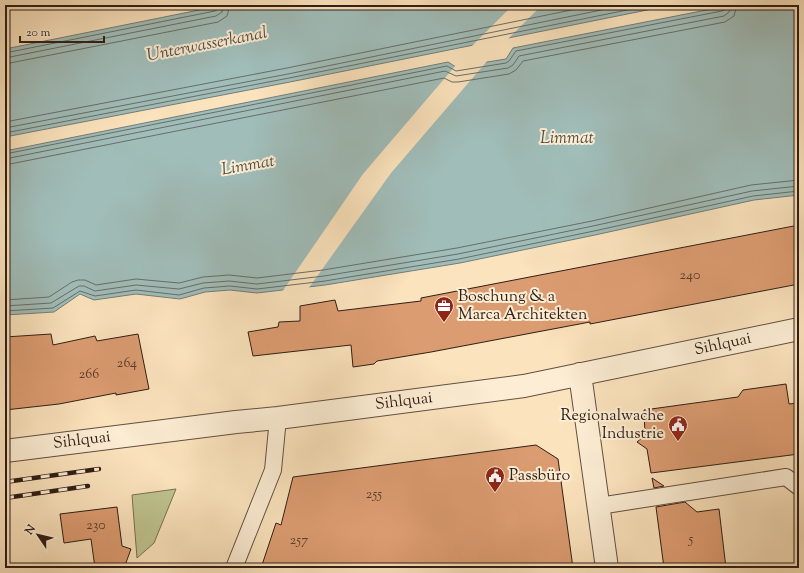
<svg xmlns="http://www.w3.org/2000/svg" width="804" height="573" font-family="'Sorts Mill Goudy',serif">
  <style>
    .green { fill: #bfc490; stroke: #777153 }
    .water { fill: #a0bdb9; stroke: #737d78 }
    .pier { fill: #fbe3bd }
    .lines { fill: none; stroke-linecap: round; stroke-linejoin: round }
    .shore { stroke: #686e68; stroke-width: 1 }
    .building { fill: #dc9c71; stroke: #2f1e16 }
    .service-casing { stroke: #624f40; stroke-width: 18 }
    .tertiary-casing { stroke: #624f40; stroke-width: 24 }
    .service { stroke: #fcedd4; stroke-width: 16 }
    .tertiary { stroke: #fcedd4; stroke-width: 22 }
    .rail-casing { stroke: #2f1e16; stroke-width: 4.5 }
    .rail { stroke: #fcedd4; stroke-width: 3; stroke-dasharray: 9; stroke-linecap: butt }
    .labels { text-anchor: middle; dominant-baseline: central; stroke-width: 4; stroke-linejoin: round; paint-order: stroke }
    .number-label { font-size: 14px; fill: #5a3e2d }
    .poi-label { font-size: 16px; fill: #2f1e16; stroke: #fcedd4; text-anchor: start }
    .street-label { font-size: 16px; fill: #2f1e16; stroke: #fcedd4 }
    .water-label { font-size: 17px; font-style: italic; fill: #514e47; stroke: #fcedd4 }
  </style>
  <rect width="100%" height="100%" fill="#fbe3bd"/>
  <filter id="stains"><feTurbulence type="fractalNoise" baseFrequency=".005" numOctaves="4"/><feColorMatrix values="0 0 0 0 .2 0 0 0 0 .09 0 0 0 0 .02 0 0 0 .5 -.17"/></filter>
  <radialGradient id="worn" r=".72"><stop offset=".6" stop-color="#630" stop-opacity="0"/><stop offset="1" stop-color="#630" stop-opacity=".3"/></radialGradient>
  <path class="green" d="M176,489L154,543L137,558L132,495Z"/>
  <path class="water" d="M224,5H672L290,82L5,137V49Z
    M732,5H799V195L754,200L595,235L460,263L325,285L257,293L230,290L205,292L180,299L136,294L94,300L80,294L54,312L5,315V151L448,62L456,67L506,59L513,48Z"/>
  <path class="pier" d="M513,5H542L507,40L470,48Z
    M488,60L391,173L308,289L282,292L363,174L456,65Z"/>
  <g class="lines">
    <path class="shore" d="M5,53L215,11L218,9L219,5
      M5,58L216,16L222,12L224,5
      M5,64L218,22L227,16L230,5
      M5,122L287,68L596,5
      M5,128L288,74L626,5
      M5,133L289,78L652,5
      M5,154L447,66L456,71L506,63L509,61L516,51L722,11L726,9V5
      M5,159L445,71L456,76L508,68L513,65L519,56L724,16L729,12L731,5
      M5,165L444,78L452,82H458L509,74L516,70L523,61L725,22L734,16L737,5
      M5,300L49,297L72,282L78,280H85L96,285L136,279L179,283L203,277L229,275L257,278L323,270L457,248L592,221L751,185L799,180
      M5,306L51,303L79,286H84L95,291L136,285L179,289L203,283L229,281L257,284L324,276L458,254L593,226L752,191L799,186
      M5,311L53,308L80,291L95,296L136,290L179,295L204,288L230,286L257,289L325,281L459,259L594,231L753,196L799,191"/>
  </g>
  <path class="building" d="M799,225V284L590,324V322L431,352L377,361L374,364L353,367L351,345L253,356L248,332L278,327L279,322L300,321V306L335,300L338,311L421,301V298Z
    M51,334L53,345L95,336L97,341L138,334L149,389L116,395V393L59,404L5,410V337Z
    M786,384L789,404L799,403V454L651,473L647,449L637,442L645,435L644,410L738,397L743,390Z
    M536,445L558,459L573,568H261L276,523L281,525L293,477Z
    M652,478L664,486L654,488Z
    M685,502L697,512L719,509L726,568H664L656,507Z
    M117,507L122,546L131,549L124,568H95L91,539L64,543L60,514Z"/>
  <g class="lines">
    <defs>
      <path id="service" d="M599,506L786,477L799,487
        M234,568L273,470L278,418"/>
      <path id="tertiary" d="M580,374L607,568
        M5,451L236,422L278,418L524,386L799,329"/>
    </defs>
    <use href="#service" class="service-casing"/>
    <use href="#tertiary" class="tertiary-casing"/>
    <use href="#service" class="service"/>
    <use href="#tertiary" class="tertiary"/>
    <defs>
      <path id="rail" d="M5,482L99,469
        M5,498L88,486"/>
    </defs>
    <use href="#rail" class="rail-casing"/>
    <use href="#rail" class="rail"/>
  </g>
  <defs>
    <symbol id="office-pin" viewBox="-11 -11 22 30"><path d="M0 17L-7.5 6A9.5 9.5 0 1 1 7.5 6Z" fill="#8f2418" stroke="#fcedd4"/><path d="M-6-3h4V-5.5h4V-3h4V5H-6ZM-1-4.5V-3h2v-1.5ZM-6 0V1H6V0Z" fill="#fff"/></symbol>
    <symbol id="civic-pin" viewBox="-11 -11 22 30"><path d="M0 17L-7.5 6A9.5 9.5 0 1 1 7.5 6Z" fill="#8f2418" stroke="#fcedd4"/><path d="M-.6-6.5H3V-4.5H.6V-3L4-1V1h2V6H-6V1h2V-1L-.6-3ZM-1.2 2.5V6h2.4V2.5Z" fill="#fff"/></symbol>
  </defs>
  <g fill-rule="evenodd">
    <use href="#office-pin" x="433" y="295" width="22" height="30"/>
    <use href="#civic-pin" x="667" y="414" width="22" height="30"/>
    <use href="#civic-pin" x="484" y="465" width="22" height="30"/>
  </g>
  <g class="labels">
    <g class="number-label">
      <text x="690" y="276">240</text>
      <text x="127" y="364">264</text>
      <text x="89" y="375">266</text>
      <text x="374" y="495">255</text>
      <text x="96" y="526">230</text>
      <text x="691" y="540">5</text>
      <text x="299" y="541">257</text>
    </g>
    <g class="poi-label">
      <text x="458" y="297">Boschung &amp; a<tspan x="458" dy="18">Marca Architekten</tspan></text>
      <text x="664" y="416" text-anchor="end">Regionalwache<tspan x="664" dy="18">Industrie</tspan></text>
      <text x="509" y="476">Passbüro</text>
    </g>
    <g class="street-label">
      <text transform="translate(723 345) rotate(-12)">Sihlquai</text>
      <text transform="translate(404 402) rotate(-7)">Sihlquai</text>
      <text transform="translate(82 441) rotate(-7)">Sihlquai</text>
    </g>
    <g class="water-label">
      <text transform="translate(207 45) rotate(-11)">Unterwasserkanal</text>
      <text x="567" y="139">Limmat</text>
      <text transform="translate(248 166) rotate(-10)">Limmat</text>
    </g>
  </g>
  <rect width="804" height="573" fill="none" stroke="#fbe3bd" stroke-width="20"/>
  <rect x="6" y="6" width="792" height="561" fill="none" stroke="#2f1e16" stroke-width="2"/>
  <rect x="10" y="10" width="784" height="553" fill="none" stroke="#2f1e16"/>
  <g transform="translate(38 535) rotate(305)" stroke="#fcedd4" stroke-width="3" paint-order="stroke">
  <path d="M0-3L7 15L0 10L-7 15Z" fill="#2f1e16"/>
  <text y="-6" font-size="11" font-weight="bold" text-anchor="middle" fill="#2f1e16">N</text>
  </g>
  <path d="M20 36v6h84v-6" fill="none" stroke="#2f1e16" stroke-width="2"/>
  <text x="26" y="36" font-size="12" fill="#2f1e16" stroke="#fcedd4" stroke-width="3" paint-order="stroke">20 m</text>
  <rect width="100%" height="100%" filter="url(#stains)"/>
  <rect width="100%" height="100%" fill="url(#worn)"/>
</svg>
